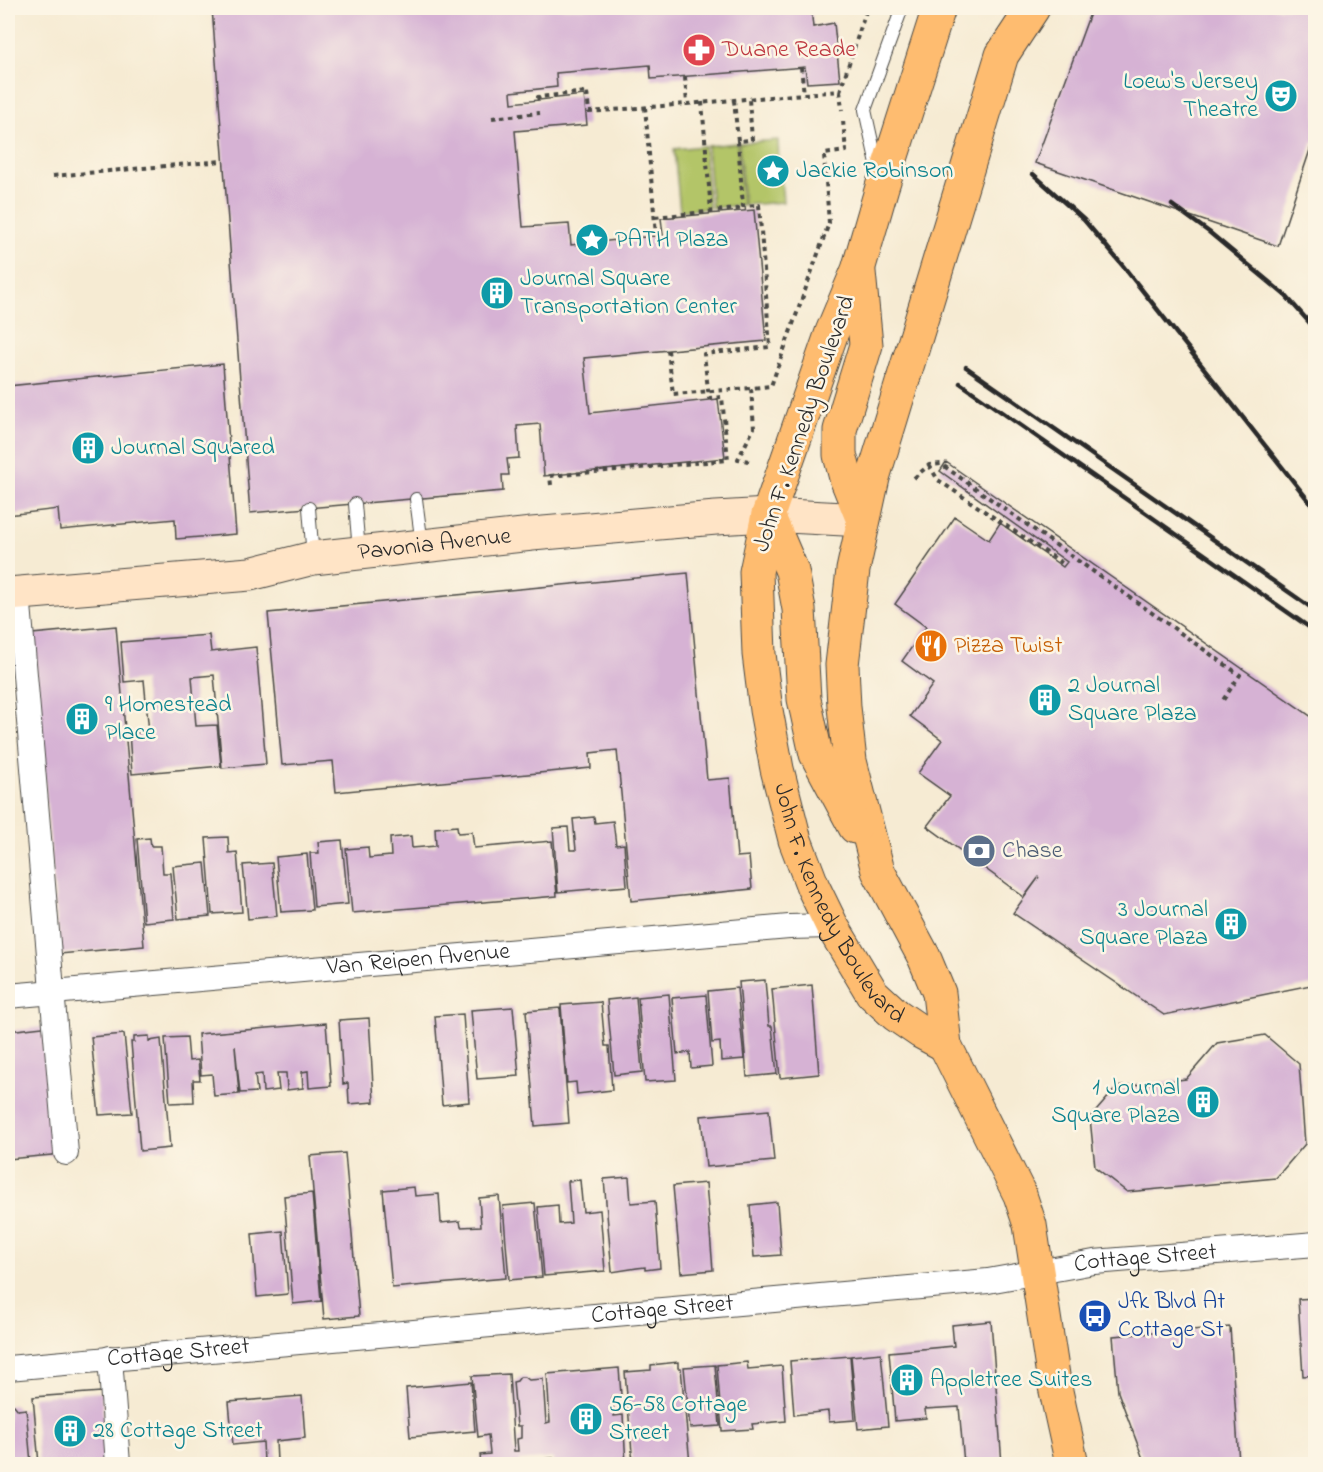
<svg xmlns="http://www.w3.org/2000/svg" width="1323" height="1472" font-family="'Indie Flower',sans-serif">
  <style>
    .green { fill: #b3c568; stroke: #6f784a; stroke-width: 1.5 }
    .building { fill: #d6b2d4 }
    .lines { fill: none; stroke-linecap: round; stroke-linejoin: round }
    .lane-casing { stroke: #494844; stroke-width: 14 }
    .street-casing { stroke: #494844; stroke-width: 26 }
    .secondary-casing { stroke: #494844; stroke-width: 35 }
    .primary-casing { stroke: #494844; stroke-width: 35 }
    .path { stroke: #494844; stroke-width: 4; stroke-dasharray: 4.5 4.5; stroke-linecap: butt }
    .lane { stroke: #fff; stroke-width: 12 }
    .street { stroke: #fff; stroke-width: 24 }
    .secondary { stroke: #ffe4c6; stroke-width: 33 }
    .primary { stroke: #febc70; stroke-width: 33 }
    .rail { stroke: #2b2b2b; stroke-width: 4.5 }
    .labels { text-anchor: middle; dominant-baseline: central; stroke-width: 5; stroke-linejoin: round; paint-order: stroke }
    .health-label { font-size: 24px; fill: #be3a42; stroke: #fcf5e5; text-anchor: start }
    .culture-label { font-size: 24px; fill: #0d838f; stroke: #fcf5e5; text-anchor: start }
    .street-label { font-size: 24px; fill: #2b2b2b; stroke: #fcf5e5 }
    .food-label { font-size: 24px; fill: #c56008; stroke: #fcf5e5; text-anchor: start }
    .service-label { font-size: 24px; fill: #4e5e75; stroke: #fcf5e5; text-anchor: start }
    .transit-label { font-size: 24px; fill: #164399; stroke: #fcf5e5; text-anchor: start }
  </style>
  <rect width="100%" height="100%" fill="#fcf5e5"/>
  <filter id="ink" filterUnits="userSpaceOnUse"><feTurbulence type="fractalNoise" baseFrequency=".0167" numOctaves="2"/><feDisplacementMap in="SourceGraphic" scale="12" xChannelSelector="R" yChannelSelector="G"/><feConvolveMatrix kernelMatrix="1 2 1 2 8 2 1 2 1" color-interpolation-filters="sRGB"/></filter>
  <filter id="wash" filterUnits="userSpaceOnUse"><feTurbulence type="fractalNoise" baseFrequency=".008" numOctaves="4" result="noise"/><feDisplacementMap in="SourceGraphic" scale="24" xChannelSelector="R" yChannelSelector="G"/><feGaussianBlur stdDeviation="1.35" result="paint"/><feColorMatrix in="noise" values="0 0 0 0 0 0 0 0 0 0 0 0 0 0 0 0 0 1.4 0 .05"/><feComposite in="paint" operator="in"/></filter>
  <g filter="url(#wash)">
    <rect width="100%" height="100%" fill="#f6ebd3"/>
    <path class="green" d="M778,140L779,164L768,165V179L781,178L783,202L744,205L739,143Z
      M737,143L742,205L712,208L707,146Z
      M704,146L709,208L680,211L674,149Z"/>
    <g id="blocks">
      <path class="building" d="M212,8H811L813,27L834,23L840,81L807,83L805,67L651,79L650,65L556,73L557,87L511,92L512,103L584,95L587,125L515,131L523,227L569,224L571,245L663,235L661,218L754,210L766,341L584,358L590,413L718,399L725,458L544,476L540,424L517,426L519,458L507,459L509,475H502L503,491L250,513Z
        M1092,8H1316V142L1313,141L1278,246L1035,163Z
        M223,364L236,534L176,539L175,519L60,530L58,509L8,515V386Z
        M946,462L1316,720V984L1164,1015L1013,913L1039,877L1024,897L927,826L950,796L918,773L942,740L910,716L933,684L902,661L926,627L895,604L955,517L989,540L1000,523L1063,567L1067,562L940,471Z
        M688,573L707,780L730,778L737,857L749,856L752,889L631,901L617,750L590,753L591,768L336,792L333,761L282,765L268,613Z
        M116,626L144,946L60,954L32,634Z
        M209,635L211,652L256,647L266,764L222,768L214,675L192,677L196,726L217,725L221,766L132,774L129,733L149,732L144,680L124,682L121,642Z
        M594,817L595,823L613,821L616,845L624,844L627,886L558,892L553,828L568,827L570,850H576L573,819Z
        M457,826L458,833L472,832L474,848L552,841L557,896L352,913L346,849L368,847L369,858L391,856L390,838L411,836L412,848L436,846L435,828Z
        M228,837L229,853L237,852L242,912L212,914L206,838Z
        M150,838L151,846H161L163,873H170L174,919L144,922L137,839Z
        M342,840L348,904L314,907L310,853H319L318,842Z
        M307,854L312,910L281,912L276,857Z
        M205,863L210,916L178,919L173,866Z
        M272,863L277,916L248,919L243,865Z
        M765,980L769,1026H772L777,1074L747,1077L739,982Z
        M812,985L819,1074L780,1078L772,989Z
        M737,988L744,1059L721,1061L720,1042L712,1043L708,991Z
        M669,994L676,1080L645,1082L638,997Z
        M706,995L712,1066L691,1068L690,1052L677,1054L672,998Z
        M636,997L642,1072L614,1075L607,1000Z
        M601,1002L605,1046H609L612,1090L577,1094L576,1082L567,1083L561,1005Z
        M513,1007L519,1076L477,1079L471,1010Z
        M560,1008L569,1123L535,1126L526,1011Z
        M463,1014L469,1102L442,1105L435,1016Z
        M369,1018L374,1102L349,1104L348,1083L343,1084L339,1020Z
        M326,1023L331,1086L309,1088L308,1071L302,1072L303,1088L287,1090L286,1073H277L279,1090L263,1092L262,1074L255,1075L257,1092L240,1093L235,1046L239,1094L214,1096L212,1074L201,1075L198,1034Z
        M51,1026L63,1154L8,1159V1031Z
        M124,1034L132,1113L99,1115L91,1037Z
        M1265,1035L1299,1064L1305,1144L1276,1178L1127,1192L1095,1167L1090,1118L1117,1087L1186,1079L1217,1043Z
        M149,1036V1041L161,1039L170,1148L140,1151L131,1042H134V1037Z
        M187,1037L189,1061L198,1060L200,1080H193L194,1102L170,1103L165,1038Z
        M769,1110L774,1161L706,1167L701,1116Z
        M345,1153L359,1316L324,1319L310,1156Z
        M629,1177L631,1203L655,1201L660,1268L645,1270V1267L637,1268L612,1272L604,1179Z
        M580,1180L583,1212L600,1210L605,1271L544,1276L538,1207L558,1205L559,1224L571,1223L568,1181Z
        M706,1183L713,1270L681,1273L673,1186Z
        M414,1187L415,1196L439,1194L441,1223L460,1221L461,1227L481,1226L479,1198L499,1196L506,1278L392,1288L383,1190Z
        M312,1193L321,1301L293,1304L284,1196Z
        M777,1202L781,1255L754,1257L750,1205Z
        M535,1203L542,1277L509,1280L503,1206Z
        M283,1231L288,1294L257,1297L252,1234Z
        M1316,1298V1375L1303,1376L1298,1299Z
        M991,1321L1002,1464H964L959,1407L925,1409L926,1418L895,1421L889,1352L954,1346L952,1325Z
        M1230,1327L1239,1463L1145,1464L1118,1392L1113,1336Z
        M881,1353L888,1426L858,1429L851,1356Z
        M850,1356L855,1420L829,1422L828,1411L794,1415L790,1361Z
        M678,1362V1368H681L690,1464H633L625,1372L651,1370V1365Z
        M747,1362L748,1369L782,1366L786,1421L752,1424L753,1429L722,1431L717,1365Z
        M715,1365L720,1426L690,1428L684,1367Z
        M619,1368L621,1395L612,1396L614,1416L623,1415L626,1464H554L553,1458L519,1461V1464H481L480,1455L490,1454L488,1435L478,1437L472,1376L509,1374L514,1451H518L517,1439L521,1438V1426H517L513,1382L517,1381L520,1377H525L529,1380L543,1379L546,1423L550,1422L547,1374Z
        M471,1382L475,1431L410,1437L406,1388Z
        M101,1392L108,1464H39L33,1397Z
        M302,1396L305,1438L276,1441L277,1461L264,1462L263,1442L233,1445L229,1402Z
        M14,1405L18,1410L26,1409L31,1463L8,1464V1406Z"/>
    </g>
  </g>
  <g filter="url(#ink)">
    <use href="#blocks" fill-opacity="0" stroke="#494844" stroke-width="1.5"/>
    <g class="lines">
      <defs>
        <path id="lane" d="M878,169L865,110L902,8
          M416,499L422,545
          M355,504L359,551
          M309,508L313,558"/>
        <g id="street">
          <path d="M18,593L66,1153"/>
          <path id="s1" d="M8,996L789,927L832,926"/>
          <path d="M110,1358L118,1464"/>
          <path id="s2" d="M8,1368L988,1281L1094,1262L1316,1244"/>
        </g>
        <g id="secondary">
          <path id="s3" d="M8,594L250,574L313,558L532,534L716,518L768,515L863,520"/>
        </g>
        <g id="primary">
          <path id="s4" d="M939,8L882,187L858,270L832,332L768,515L756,572L759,654L766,710L777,769L795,840L813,887L832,926L872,993L896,1015L921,1032L945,1045"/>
          <path d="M1033,8L1002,55L873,478L853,570L842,665L844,707L850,761L878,871L924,957L939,993L945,1045L1020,1195L1030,1225L1054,1382L1072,1464"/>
          <path d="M859,272L866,345L840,430V455L846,478L863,520"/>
          <path d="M768,515L792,571L799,609L804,699L816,754L855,827"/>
        </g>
      </defs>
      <use href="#lane" class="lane-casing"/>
      <use href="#street" class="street-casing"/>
      <use href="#secondary" class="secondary-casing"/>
      <use href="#primary" class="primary-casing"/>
      <path class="path" d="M801,67L804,94
        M685,77L687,104L840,91L867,8
        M840,91L842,110
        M539,100L538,97L587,92L589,112L687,104
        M734,100L738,141
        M702,102L711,211
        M645,107L656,235
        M492,118L540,113
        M53,176L223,161
        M655,217L746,208
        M668,350L673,394L751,388
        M749,461L738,459L754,428L751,388L771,386L829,223L824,154L846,151L843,121
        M929,465L938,480L1065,565
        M914,478L929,465L941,464L1240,675L1223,700
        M551,485L550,476L728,460L722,397L709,398L704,354L770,347L759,205L743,206L738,141L752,140L749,99"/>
      <use href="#lane" class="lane"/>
      <use href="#street" class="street"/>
      <use href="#secondary" class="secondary"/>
      <use href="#primary" class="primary"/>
      <path class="rail" d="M1033,174L1084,220L1123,266L1316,510
        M1172,205L1209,232L1286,296L1316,330
        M966,367L1316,611
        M960,383L1316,632"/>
    </g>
  </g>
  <defs>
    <symbol id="pharmacy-disc" viewBox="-11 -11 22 22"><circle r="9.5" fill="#e0444e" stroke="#fcf5e5"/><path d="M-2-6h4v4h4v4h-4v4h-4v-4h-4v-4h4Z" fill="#fff"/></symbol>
    <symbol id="theatre-disc" viewBox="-11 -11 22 22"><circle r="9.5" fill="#0f9aa8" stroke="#fcf5e5"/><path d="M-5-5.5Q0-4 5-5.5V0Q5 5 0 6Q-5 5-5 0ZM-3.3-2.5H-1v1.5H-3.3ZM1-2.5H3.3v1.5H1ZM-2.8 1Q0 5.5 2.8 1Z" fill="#fff"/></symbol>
    <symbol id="sight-disc" viewBox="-11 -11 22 22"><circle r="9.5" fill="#0f9aa8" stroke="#fcf5e5"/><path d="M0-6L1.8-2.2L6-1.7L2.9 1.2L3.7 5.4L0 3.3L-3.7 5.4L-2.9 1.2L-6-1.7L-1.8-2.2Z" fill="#fff"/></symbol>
    <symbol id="building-disc" viewBox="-11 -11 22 22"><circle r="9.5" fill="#0f9aa8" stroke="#fcf5e5"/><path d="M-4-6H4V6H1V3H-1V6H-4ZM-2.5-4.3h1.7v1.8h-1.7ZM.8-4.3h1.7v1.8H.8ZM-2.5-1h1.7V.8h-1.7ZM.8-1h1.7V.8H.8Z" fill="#fff"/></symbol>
    <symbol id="restaurant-disc" viewBox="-11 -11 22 22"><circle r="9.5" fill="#e8710a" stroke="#fcf5e5"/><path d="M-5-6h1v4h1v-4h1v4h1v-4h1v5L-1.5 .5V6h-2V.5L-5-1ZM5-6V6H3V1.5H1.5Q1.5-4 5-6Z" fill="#fff"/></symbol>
    <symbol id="bank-disc" viewBox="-11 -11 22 22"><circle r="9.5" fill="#5c6f8a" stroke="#fcf5e5"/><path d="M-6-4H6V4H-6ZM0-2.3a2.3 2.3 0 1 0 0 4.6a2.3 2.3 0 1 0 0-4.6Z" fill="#fff"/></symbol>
    <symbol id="bus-disc" viewBox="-11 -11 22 22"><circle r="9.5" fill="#1a4fb4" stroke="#fcf5e5"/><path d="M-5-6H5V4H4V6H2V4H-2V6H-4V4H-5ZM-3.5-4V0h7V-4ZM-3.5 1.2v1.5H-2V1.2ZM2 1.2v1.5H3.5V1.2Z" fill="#fff"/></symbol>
  </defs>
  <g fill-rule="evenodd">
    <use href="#pharmacy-disc" x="680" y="31" width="38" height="38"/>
    <use href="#theatre-disc" x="1262" y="77" width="38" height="38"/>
    <use href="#sight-disc" x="754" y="152" width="38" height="38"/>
    <use href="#sight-disc" x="573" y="221" width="38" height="38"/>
    <use href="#building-disc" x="478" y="274" width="38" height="38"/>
    <use href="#building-disc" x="69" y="429" width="38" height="38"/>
    <use href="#restaurant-disc" x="912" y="627" width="38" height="38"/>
    <use href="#building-disc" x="1026" y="681" width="38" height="38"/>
    <use href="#building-disc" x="63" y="700" width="38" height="38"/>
    <use href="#bank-disc" x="960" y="832" width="38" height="38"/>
    <use href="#building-disc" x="1212" y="905" width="38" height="38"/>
    <use href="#building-disc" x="1184" y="1083" width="38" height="38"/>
    <use href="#bus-disc" x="1076" y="1297" width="38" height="38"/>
    <use href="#building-disc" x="888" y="1361" width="38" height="38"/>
    <use href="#building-disc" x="567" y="1400" width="38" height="38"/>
    <use href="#building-disc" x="51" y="1412" width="38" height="38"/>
  </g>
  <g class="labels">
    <g class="health-label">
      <text x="722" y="50">Duane Reade</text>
    </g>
    <g class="culture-label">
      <text x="1258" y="82" text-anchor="end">Loew's Jersey<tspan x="1258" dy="28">Theatre</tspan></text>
      <text x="796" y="171">Jackie Robinson</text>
      <text x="615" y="240">PATH Plaza</text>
      <text x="520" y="279">Journal Square<tspan x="520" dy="28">Transportation Center</tspan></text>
      <text x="111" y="448">Journal Squared</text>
      <text x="1068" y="686">2 Journal<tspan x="1068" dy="28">Square Plaza</tspan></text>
      <text x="105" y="705">9 Homestead<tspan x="105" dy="28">Place</tspan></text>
      <text x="1208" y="910" text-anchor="end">3 Journal<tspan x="1208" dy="28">Square Plaza</tspan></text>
      <text x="1180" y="1088" text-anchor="end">1 Journal<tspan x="1180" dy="28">Square Plaza</tspan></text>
      <text x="930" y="1380">Appletree Suites</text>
      <text x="609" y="1405">56-58 Cottage<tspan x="609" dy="28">Street</tspan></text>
      <text x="93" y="1431">28 Cottage Street</text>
    </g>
    <g class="street-label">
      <text transform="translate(805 424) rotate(-71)">John F. Kennedy Boulevard</text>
      <text stroke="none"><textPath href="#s3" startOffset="430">Pavonia Avenue</textPath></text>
      <text stroke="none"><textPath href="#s4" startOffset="942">John F. Kennedy Boulevard</textPath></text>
      <text stroke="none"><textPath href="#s1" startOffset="412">Van Reipen Avenue</textPath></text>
      <text stroke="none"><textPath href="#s2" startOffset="1143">Cottage Street</textPath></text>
      <text stroke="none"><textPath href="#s2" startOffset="657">Cottage Street</textPath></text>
      <text stroke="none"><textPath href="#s2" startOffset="171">Cottage Street</textPath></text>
    </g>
    <g class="food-label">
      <text x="954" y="646">Pizza Twist</text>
    </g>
    <g class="service-label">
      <text x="1002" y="851">Chase</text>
    </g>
    <g class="transit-label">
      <text x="1118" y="1302">Jfk Blvd At<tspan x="1118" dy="28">Cottage St</tspan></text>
    </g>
  </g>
  <rect width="1323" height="1472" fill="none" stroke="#fcf5e5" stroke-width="30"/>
</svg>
